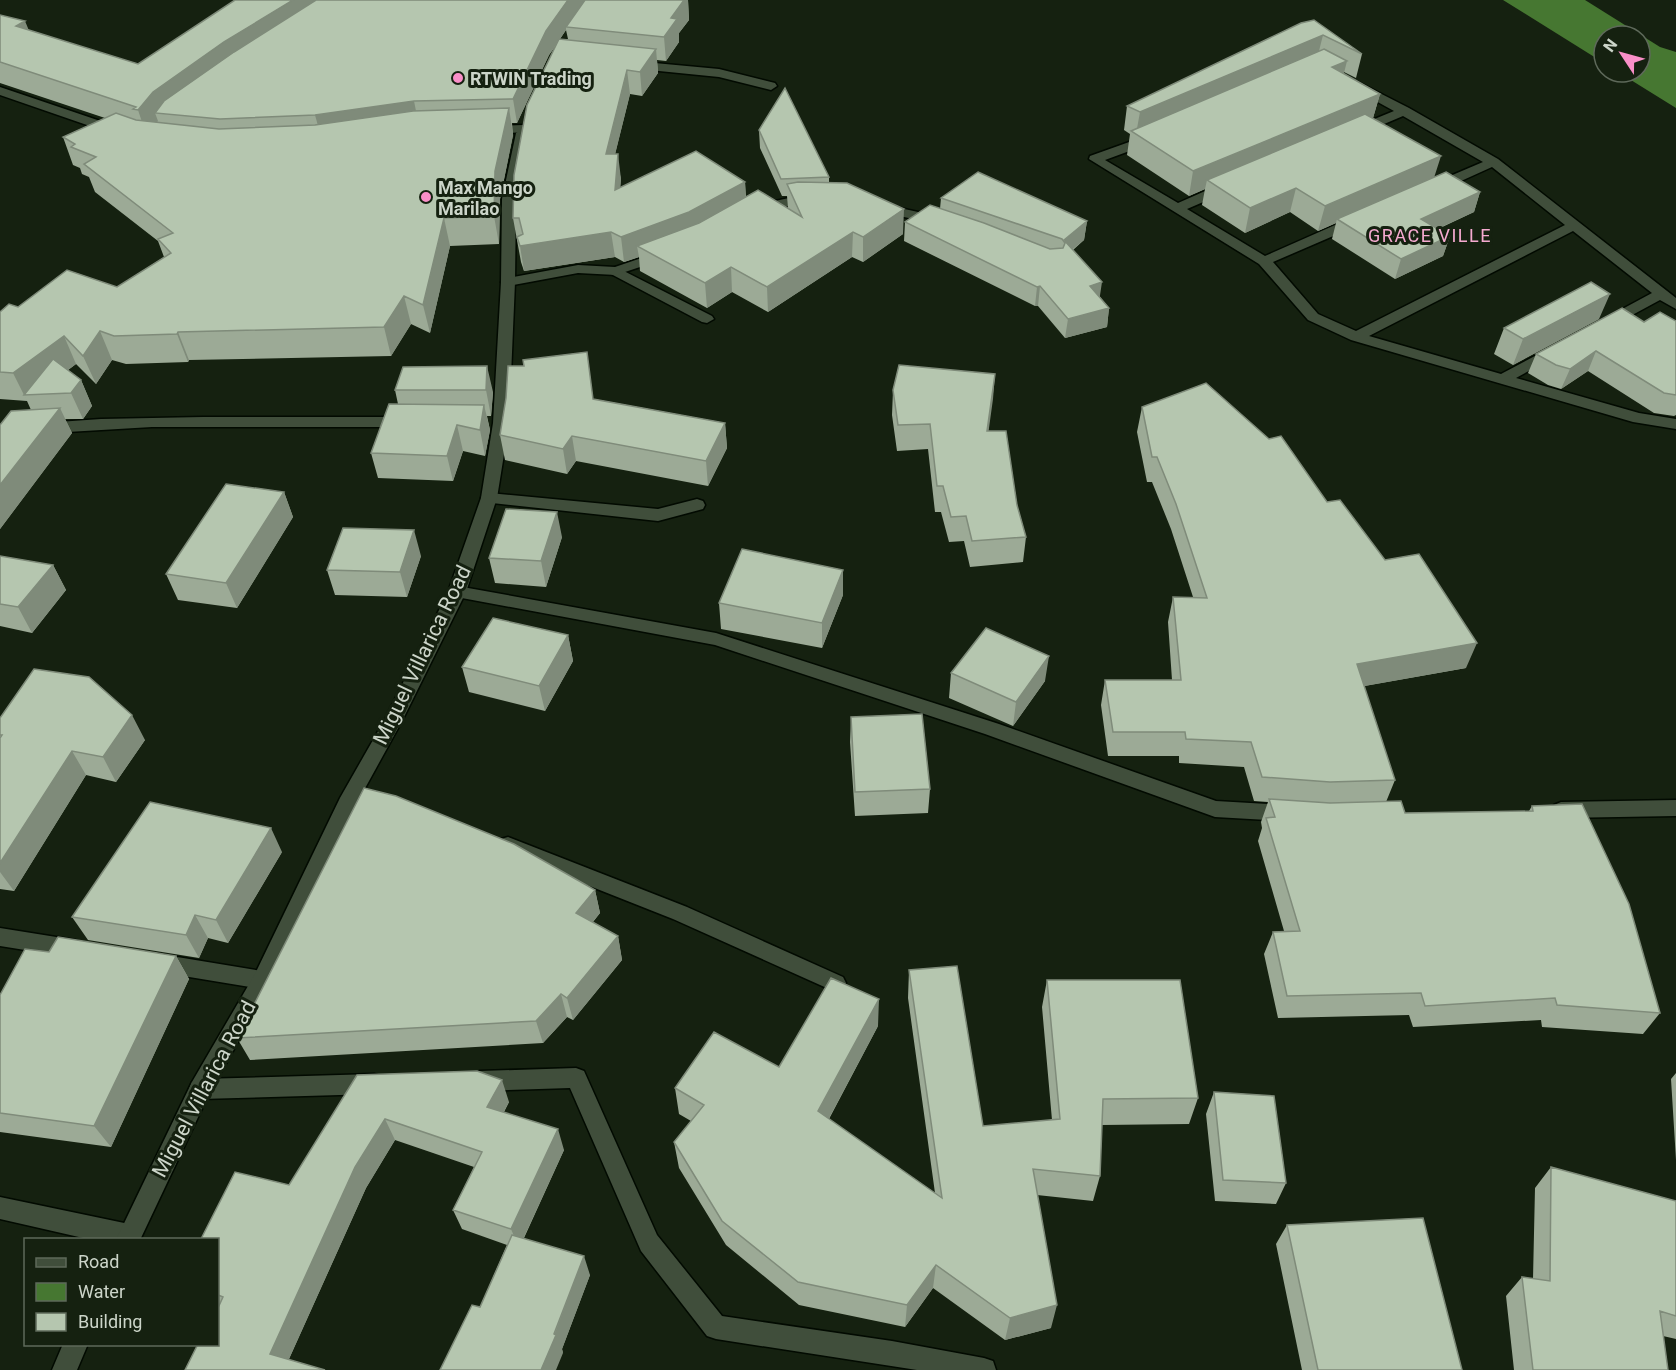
<svg xmlns="http://www.w3.org/2000/svg" width="1676" height="1370" font-family="Roboto,sans-serif">
  <style>
    .water { fill: #467731 }
    .lines { fill: none; stroke-linecap: round; stroke-linejoin: round }
    .lane-casing { stroke: #020a01; stroke-width: 3 }
    .street-casing { stroke: #020a01; stroke-width: 3 }
    .secondary-casing { stroke: #020a01; stroke-width: 3 }
    .lane { fill: #404e3b; fill-rule: evenodd }
    .street { fill: #404e3b; fill-rule: evenodd }
    .secondary { fill: #404e3b; fill-rule: evenodd }
    .wall { fill: #9caa96; fill-rule: evenodd }
    .shaded-wall { fill: #7f8b7a }
    .building { fill: #b5c6af; stroke: #7f8b7a; stroke-width: 1.5 }
    .poi-dot { fill: #f98fc8; stroke: #152110; stroke-width: 2 }
    .labels { text-anchor: middle; dominant-baseline: central; stroke-width: 6; stroke-linejoin: round; paint-order: stroke }
    .far-poi-label { font-size: 18px; font-weight: bold; fill: #ccd5c9; stroke: #152110; text-anchor: start }
    .far-neighbourhood-label { font-size: 18px; letter-spacing: 1.5px; fill: #f5aad0; stroke: #152110 }
    .street-label { font-size: 21px; fill: #ccd5c9; stroke: #152110 }
  </style>
  <rect width="100%" height="100%" fill="#152110"/>
  <path class="water" d="M1503,0H1585L1660,47L1676,52V108L1618,72H1640V36H1604V63Z"/>
  <g class="lines">
    <defs>
      <path id="lane" d="M616,267L712,316L714,319L707,323L702,322L611,274L609,271L611,268Z
        M489,493L658,509L697,499L703,501L705,505L703,509L658,521L483,502L481,498L483,494Z
        M576,1068L584,1071L657,1235L722,1316L892,1341L984,1358L993,1361L996,1370H917L716,1339L707,1336L641,1251L570,1088L480,1091L472,1088L469,1081L472,1074L480,1071Z
        M374,1074L382,1077L385,1084L382,1091L374,1094L200,1099L192,1096L189,1089L192,1082L200,1079Z
        M0,1197L129,1224L137,1228L141,1236L139,1240H92L0,1219Z"/>
      <path id="street" d="M633,61L719,69L775,83L777,86L771,90L719,77L629,68V62Z
        M1358,82L1409,108L1498,159L1676,298V309L1660,300L1612,326H1602L1600,323L1602,320L1652,293L1573,231L1369,336L1501,374L1548,349H1558L1560,352L1558,355L1516,378L1639,413L1676,419V429L1633,422L1351,340L1308,320L1259,264L1089,159L1090,156L1146,136H1154L1156,139L1154,142L1105,160L1178,203L1221,184H1231L1233,187L1231,190L1187,209L1265,256L1351,218H1361L1363,221L1361,224L1273,262L1318,314L1356,331L1565,225L1492,167L1439,191H1429L1427,188L1429,185L1483,162L1403,116L1363,133H1355L1353,130L1355,127L1394,111L1354,89L1352,86Z
        M0,87L121,128L123,131L121,134H113L0,95Z
        M523,125L527,126L529,129L527,132L489,134L483,130L489,126Z
        M813,197L818,198L820,201L818,204L789,206L757,213L750,209L752,206L789,198Z
        M882,204L945,218L947,221L940,225L877,211L875,208Z
        M662,251L669,255L667,258L616,275L578,273L508,286L501,282L508,278L578,265L615,267Z
        M203,417H406L414,422L406,427H152L0,436V426L101,419Z
        M457,586L716,633L999,724L1216,801L1287,805L1294,808L1297,813L1294,818L1287,821L1215,817L985,734L715,645L451,596L448,592L451,588Z
        M1676,800V816L1561,818L1554,815L1551,810L1554,805L1561,802Z
        M508,837L687,907L843,977L846,983L843,989L836,992L829,989L673,919L501,851L498,845L501,839Z
        M0,928L75,940L82,943L85,949L82,955L75,958L0,946Z
        M159,954L262,971L269,974L272,980L269,986L262,989L159,972L152,969L149,963L152,957Z"/>
      <path id="secondary" d="M522,129L528,133L516,199L515,282L509,423L497,498L466,592L402,721L358,801L269,986L208,1096L140,1240H116L192,1082L255,974L340,798L385,719L448,592L481,498L493,423L501,282L502,199L516,133Z
        M63,1344H88L77,1370H52Z"/>
    </defs>
    <use href="#lane" class="lane-casing"/>
    <use href="#street" class="street-casing"/>
    <use href="#secondary" class="secondary-casing"/>
    <use href="#lane" class="lane"/>
    <use href="#street" class="street"/>
    <use href="#secondary" class="secondary"/>
  </g>
  <path class="wall" d="M688,0L689,20L679,33V42L666,61L657,60L658,73L642,96L630,94L615,154L621,179L620,188L745,182L746,197L788,208L787,196H782L760,148L759,130L829,177V183L903,234L863,262L852,257L768,312L732,292L707,308L640,271L639,257L624,262L615,257L524,271L521,262L513,218L557,44L549,55L517,123H512L513,135L500,199L499,244L450,246L430,333L411,324L391,356L189,360L188,362L126,364L112,360L96,384L76,364L68,370L81,380L92,406L83,419H65L72,433L0,529V425L31,410L27,401L0,399V312L18,307L117,287L164,257L158,241L95,192L89,177L82,174L80,168L73,165L63,137L105,118L0,83V15L28,30L138,64ZM566,30L568,39H560Z
    M1301,23L1362,54L1356,78L1344,72L1343,73L1380,94L1373,118L1434,177L1480,192L1474,212L1438,229L1450,236L1443,256L1395,279L1332,239L1336,223L1318,231L1290,212L1245,233L1202,205L1205,189L1189,196L1127,155L1130,134L1124,130L1127,106Z
    M941,198L1087,221L1084,240L1073,250L1100,297L1109,308L1107,327L1065,338L1038,306H1035L904,241L905,222L940,209Z
    M1599,319L1513,365L1494,354L1504,328Z
    M1676,321V415L1674,416L1654,413L1588,371L1561,389L1548,385L1528,373L1536,354L1644,322Z
    M403,367L493,392L491,416H487L490,430L485,456L463,451L453,481L378,478L371,453L398,404L395,390Z
    M995,374L988,431L1017,505L1026,537L1023,562L970,567L964,541L949,542L941,512H935L928,449L897,451L892,415L893,390Z
    M506,398L594,399L725,423L727,448L708,486L576,461L567,474L505,460L500,435Z
    M1142,407L1327,502L1466,668L1364,686L1395,780L1386,802L1405,813L1529,811L1532,806L1660,1013L1643,1034L1542,1027L1541,1020L1413,1027L1409,1015L1278,1018L1264,954L1273,932L1284,931L1258,841L1262,828L1261,822L1268,802L1254,801L1244,767L1179,763V756H1108L1101,705L1105,680H1172L1168,622L1173,597H1193L1171,529L1152,482H1147L1137,432Z
    M284,492L293,517L237,608L178,600L166,574Z
    M562,537L546,587L495,583L489,558Z
    M0,556L53,565L66,590L32,633L0,626Z
    M421,556L407,597L335,595L327,570Z
    M843,595L822,648L721,629L719,603Z
    M568,635L573,661L545,711L469,692L462,667Z
    M951,673L1045,681L1013,726L949,698Z
    M851,717L930,789L928,813L855,816L850,742Z
    M0,718L145,740L116,782L86,775L14,891L0,889Z
    M282,852L228,943L208,938L199,958L88,940L72,917Z
    M595,890L600,913L593,922L618,936L622,960L573,1020L567,1017L543,1043L250,1060L237,1038Z
    M176,956L189,979L111,1147L0,1132V995Z
    M909,970L983,1126L1052,1120L1042,1007L1047,980L1198,1098L1189,1124L1102,1125L1100,1176L1093,1201L1037,1195L1051,1328L1005,1340L933,1288L905,1327L799,1305L726,1245L679,1168L674,1142L691,1121L679,1114L675,1088L779,1067L878,1026L829,1119L935,1193L908,998Z
    M1676,1073V1160L1671,1079Z
    M357,1075L509,1102L504,1112L564,1150L524,1238L590,1275L562,1349L563,1353L480,1307L507,1245L462,1229L453,1210L474,1167L395,1140L366,1188L289,1359L218,1344V1239L289,1185Z
    M1214,1092L1286,1183L1276,1204L1215,1201L1206,1114Z
    M1551,1167L1676,1201V1339L1663,1336L1668,1370H1514L1506,1296L1522,1277L1533,1279L1535,1188Z
    M1287,1225L1462,1370H1302L1276,1244Z"/>
  <path class="shaded-wall" d="M293,0H337L155,113L158,121L146,134L138,110L153,92L224,42Z
    M568,0H587L566,27V30L549,55L517,123L513,99L546,31Z
    M680,0H688L689,20L679,33V42L666,61L664,37L671,18Z
    M25,21L35,45L16,26Z
    M1323,35L1317,59L1136,134L1140,112Z
    M656,49L658,73L642,96L640,72Z
    M1347,61L1341,85L1332,67Z
    M627,70L630,94L609,179L606,154Z
    M1380,94L1373,118L1207,180L1205,189L1189,196L1193,171Z
    M414,101L419,126L322,140L315,115Z
    M509,108L513,135L500,199L499,244L494,216L495,171Z
    M618,154L621,179L618,215L615,190Z
    M1441,156L1433,181L1337,219L1336,223L1318,231L1325,206Z
    M745,182L746,206L637,246L639,257L624,262L621,237Z
    M1296,188L1290,212L1245,233L1250,208Z
    M1480,192L1474,212L1415,239L1421,219Z
    M904,209L903,234L863,262V237Z
    M444,218L450,246L430,333L423,305Z
    M1087,221L1084,240L1063,257L1065,243L1064,240Z
    M611,232L615,257L524,271L520,246Z
    M853,232L852,257L768,312L767,287Z
    M1450,236L1443,256L1395,279L1401,259Z
    M731,267L732,292L707,308L705,283Z
    M1102,282L1099,302L1090,286Z
    M1040,286L1038,306H1035L1037,287Z
    M1610,294L1599,319L1513,365L1523,339Z
    M404,296L411,324L391,356L384,327Z
    M1109,308L1107,327L1065,338L1068,319Z
    M100,331L112,360L96,384L83,356Z
    M178,332L189,360L188,362L177,334Z
    M64,336L76,364L35,395H24L27,401L13,373Z
    M1596,351L1588,371L1561,389L1570,369Z
    M487,366L493,392L491,416L486,390Z
    M995,374L993,399L985,457L987,431Z
    M81,380L92,406L83,419L71,393Z
    M484,405L490,430L485,456L480,430Z
    M60,408L72,433L0,529V485Z
    M725,423L727,448L708,486L706,461Z
    M457,425L463,451L453,481L447,456Z
    M572,436L576,461L567,474L563,449Z
    M284,492L293,517L237,608L226,583Z
    M557,512L562,537L546,587L541,561Z
    M414,530L421,556L407,597L400,572Z
    M53,565L66,590L32,633L18,607Z
    M843,570V595L822,648V623Z
    M568,635L573,661L545,711L539,686Z
    M1477,643L1466,668L1348,689L1357,664Z
    M1049,656L1045,681L1013,726L1016,702Z
    M132,715L145,740L116,782L103,757Z
    M72,751L86,775L14,891L0,872V863Z
    M271,828L282,852L228,943L216,920Z
    M595,890L600,913L581,936L576,913Z
    M195,915L208,938L199,958L186,935Z
    M618,936L622,960L573,1020L567,998Z
    M176,956L189,979L111,1147L94,1126Z
    M561,994L567,1017L543,1043L536,1021Z
    M879,999L878,1026L819,1137L818,1111Z
    M502,1080L509,1102L495,1128L487,1107Z
    M385,1119L395,1140L366,1188L284,1370L270,1354L355,1167Z
    M558,1129L564,1150L519,1248L511,1229Z
    M584,1256L590,1275L562,1349L563,1353L556,1370H541Z
    M936,1265L933,1288L905,1327L907,1305Z
    M1057,1305L1051,1328L1005,1340L1010,1318Z"/>
  <path class="building" d="M235,0H293L224,42L153,92L138,110L133,109L136,107L0,62V15L25,21L16,26L138,64Z
    M316,0H568L546,31L513,99L414,101L315,115L220,119L155,113L164,101L234,52Z
    M585,0H684L671,18L677,19L664,37L566,27Z
    M1314,20L1362,54L1323,35L1140,112L1127,106L1301,23Z
    M559,39L656,49L640,72L627,70L606,154H618L615,190L696,151L745,182L689,212L621,237L611,232L520,246L517,237L523,234L519,218H513L514,175L527,105Z
    M1324,49L1347,61L1332,67L1380,94L1193,171L1131,131Z
    M785,88L829,177L781,179L759,130Z
    M509,108L495,171L494,216L444,218L423,305L404,296L384,327L178,332L177,334L114,336L100,331L83,356L64,336L13,373L0,372V312L9,304L18,307L67,270L117,287L171,253L158,239L173,233L84,164L96,157L71,147L75,144L63,137L116,113L136,120L219,129L315,125L413,111Z
    M1365,114L1441,156L1325,206L1296,188L1250,208L1207,180Z
    M978,172L1087,221L1064,240L1102,282L1090,286L1109,308L1068,319L1040,286L1037,287L905,222L930,205L984,223L1050,249L1063,248L1065,243L1062,239L941,198Z
    M1446,172L1480,192L1421,219L1450,236L1401,259L1337,219Z
    M798,182L847,183L904,209L863,237L853,232L767,287L731,267L705,283L637,246L699,223L758,190L802,217L787,184Z
    M1591,282L1610,294L1523,339L1504,328Z
    M1622,308L1644,322L1660,312L1676,321V395L1664,393L1596,351L1570,369L1556,365L1536,354Z
    M587,352L593,399L725,423L706,461L572,436L563,449L500,435L506,398L508,366H524L523,360Z
    M53,359L81,380L71,393L24,395Z
    M899,365L995,374L987,431H1006L1017,505L1026,537L972,541L966,516L951,517L943,486H937L930,424L898,425L893,390Z
    M487,366L486,390H395L403,367Z
    M1206,383L1269,439L1281,436L1327,502L1340,500L1385,560L1419,554L1477,643L1357,664L1395,780L1330,782L1262,777L1251,742L1186,739L1185,732H1113L1105,680H1181L1173,597L1207,598L1176,504L1157,457H1152L1142,407Z
    M389,404L484,405L480,430L457,425L447,456L371,453Z
    M60,408L0,485V425L11,411Z
    M226,484L284,492L226,583L166,574Z
    M506,509L557,512L541,561L489,558Z
    M343,528L414,530L400,572L327,570Z
    M742,549L843,570L822,623L719,603Z
    M0,556L53,565L18,607L0,604Z
    M493,618L568,635L539,686L462,667Z
    M986,628L1049,656L1016,702L951,673Z
    M34,669L89,677L132,715L103,757L72,751L0,863V738L2,735H0V718Z
    M922,714L930,789L855,792L851,717Z
    M364,788L396,796L514,844L595,890L576,913L618,936L567,998L561,994L536,1021L237,1038Z
    M1269,799L1330,803L1401,801L1405,813L1533,811L1532,806L1582,804L1629,904L1660,1013L1557,1005L1555,998L1425,1006L1421,993L1287,996L1273,932L1300,931L1266,818L1275,817Z
    M150,802L271,828L216,920L195,915L186,935L72,917Z
    M58,937L176,956L94,1126L0,1113V995L25,949L49,952Z
    M957,966L983,1126L1060,1119L1047,980H1180L1198,1098L1103,1099L1100,1176L1033,1169L1057,1305L1010,1318L936,1265L907,1305L798,1282L722,1221L674,1142L704,1105L675,1088L714,1032L779,1067L831,978L879,999L818,1111L942,1198L909,970Z
    M477,1071L502,1080L487,1107L558,1129L511,1229L453,1210L482,1152L385,1119L355,1167L270,1354L325,1370H185L198,1344H218V1308L223,1297L218,1295V1239H201L235,1172L289,1185L357,1075Z
    M1214,1092L1274,1096L1286,1183L1223,1180Z
    M1551,1167L1676,1201V1316L1660,1311L1668,1370H1533L1522,1277L1550,1281Z
    M1423,1218L1462,1370H1318L1287,1225Z
    M512,1235L584,1256L554,1334L556,1335L541,1370H440L472,1305L480,1307Z"/>
  <g class="poi-dot">
    <circle cx="458" cy="78" r="6"/>
    <circle cx="426" cy="197" r="6"/>
  </g>
  <g class="labels">
    <g class="far-poi-label">
      <text x="470" y="78">RTWIN Trading</text>
      <text x="438" y="187">Max Mango<tspan x="438" dy="21">Marilao</tspan></text>
    </g>
    <g class="far-neighbourhood-label">
      <text x="1430" y="235">GRACE VILLE</text>
    </g>
    <g class="street-label">
      <text transform="translate(422 655) rotate(-64)">Miguel Villarica Road</text>
      <text transform="translate(204 1089) rotate(-62)">Miguel Villarica Road</text>
    </g>
  </g>
  <rect x="24" y="1238" width="195" height="108" fill="#152110" stroke="#5e695a" stroke-width="1.5"/>
  <rect x="36" y="1258" width="30" height="9" fill="#404e3b" stroke="#5e695a" stroke-width="1.5"/>
  <text x="78" y="1268" font-size="18" fill="#ccd5c9">Road</text>
  <rect x="36" y="1283" width="30" height="18" fill="#467731" stroke="#5e695a" stroke-width="1.5"/>
  <text x="78" y="1298" font-size="18" fill="#ccd5c9">Water</text>
  <rect x="36" y="1313" width="30" height="18" fill="#b5c6af" stroke="#5e695a" stroke-width="1.5"/>
  <text x="78" y="1328" font-size="18" fill="#ccd5c9">Building</text>
  <g transform="translate(1622 54) rotate(306)"><circle r="28" fill="#152110" stroke="#5e695a" stroke-width="1.5"/>
  <path d="M0-4.5L10 22L0 15L-10 22Z" fill="#f98fc8"/>
  <text y="-9" font-size="16" font-weight="bold" text-anchor="middle" fill="#ccd5c9">N</text>
  </g>
</svg>
